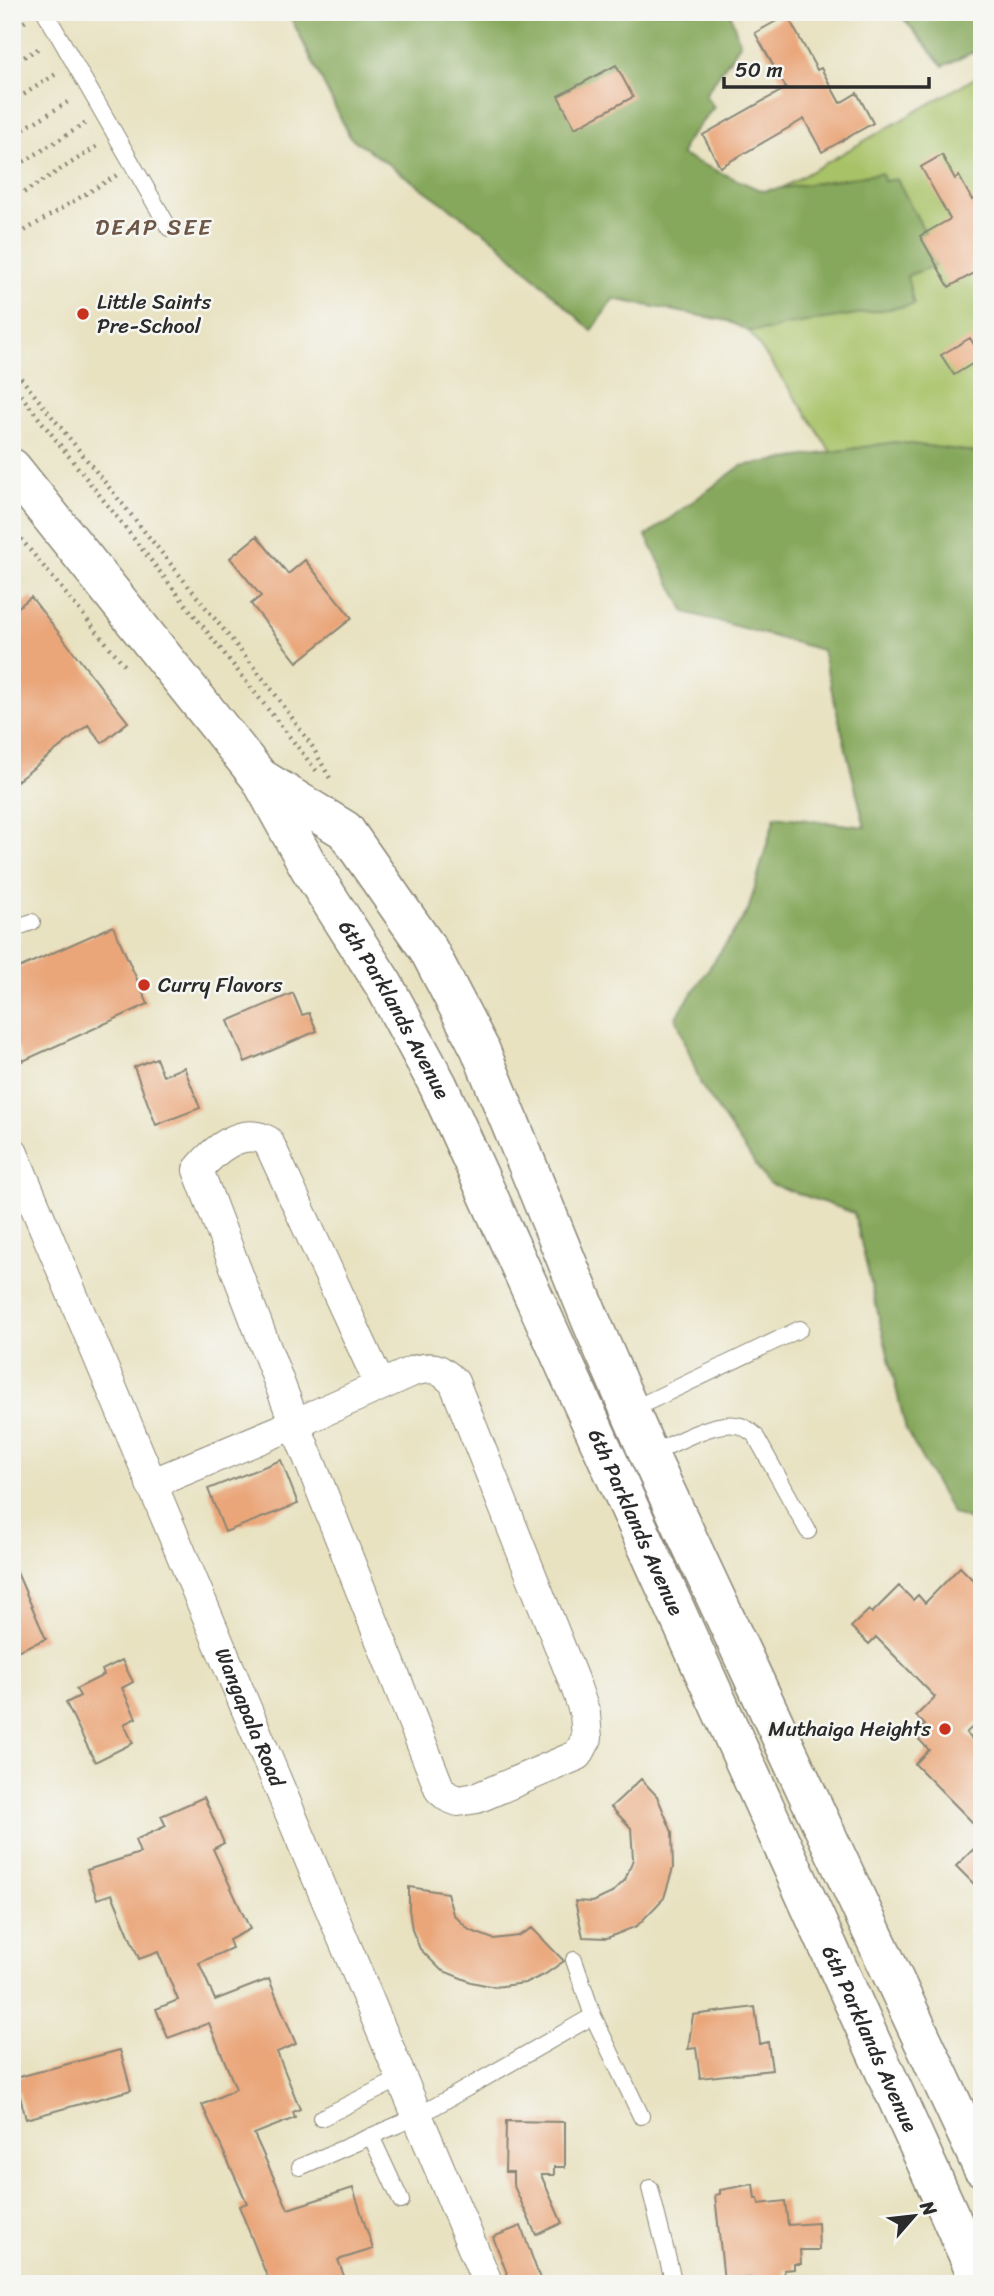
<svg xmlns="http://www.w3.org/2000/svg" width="994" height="2296" font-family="Sriracha,sans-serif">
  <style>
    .green { fill: #a8c268; stroke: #6a764a; stroke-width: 2 }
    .forest { fill: #86a85c; stroke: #586a44; stroke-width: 2 }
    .building { fill: #eaa679 }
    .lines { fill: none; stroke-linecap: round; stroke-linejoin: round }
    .lane-casing { stroke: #8a8676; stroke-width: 18 }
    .street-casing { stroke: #8a8676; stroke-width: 32 }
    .secondary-casing { stroke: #8a8676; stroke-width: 41 }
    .path { stroke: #8a8676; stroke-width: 4.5; stroke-dasharray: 2 5; stroke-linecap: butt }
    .lane { stroke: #fff; stroke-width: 16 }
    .street { stroke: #fff; stroke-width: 30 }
    .secondary { stroke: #fff; stroke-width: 38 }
    .poi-dot { fill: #c8321e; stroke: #f6f6f2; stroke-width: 2.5 }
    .labels { text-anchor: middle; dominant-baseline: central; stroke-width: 5; stroke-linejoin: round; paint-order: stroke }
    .poi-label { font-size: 21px; fill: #2b2b2b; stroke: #f6f6f2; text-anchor: start }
    .street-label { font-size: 21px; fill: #2b2b2b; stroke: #f6f6f2 }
    .neighbourhood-label { font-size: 23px; letter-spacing: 2px; fill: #6e5646; stroke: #f6f6f2 }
  </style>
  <rect width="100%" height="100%" fill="#f6f6f2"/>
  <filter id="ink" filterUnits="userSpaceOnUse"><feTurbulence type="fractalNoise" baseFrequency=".0143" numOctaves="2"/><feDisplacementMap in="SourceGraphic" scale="14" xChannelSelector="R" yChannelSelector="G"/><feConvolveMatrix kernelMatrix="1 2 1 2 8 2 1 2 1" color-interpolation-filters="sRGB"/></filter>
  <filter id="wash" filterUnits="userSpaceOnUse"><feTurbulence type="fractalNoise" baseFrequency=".00686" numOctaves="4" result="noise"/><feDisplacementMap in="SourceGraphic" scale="28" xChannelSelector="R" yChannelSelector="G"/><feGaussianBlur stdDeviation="1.57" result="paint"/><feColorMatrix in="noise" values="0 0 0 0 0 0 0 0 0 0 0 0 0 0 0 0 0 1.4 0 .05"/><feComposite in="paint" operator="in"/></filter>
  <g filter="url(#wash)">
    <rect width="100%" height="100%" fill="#e8e2c1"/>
    <path class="green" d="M982,74V688L806,413L687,242Z"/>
    <path class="forest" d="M288,12H730L740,44L705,95L714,107L685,143L681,155L762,191L882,173L884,181L897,179L941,263L907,276L914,305L781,326L772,330L748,331L728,321L613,299L592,331L495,240L350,137Z
      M898,12H982V48L943,66Z
      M895,442L982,453V1525L952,1513L906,1430L854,1213L768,1183L701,1085L676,1017L748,911L775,816L865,827L822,650L685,612L646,536L741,466Z"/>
    <g id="blocks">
      <path class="building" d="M787,15L817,70L821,68L840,103L857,93L873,123L822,152L804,119L720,167L703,135L786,88L755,33Z
        M616,65L633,97L575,128L558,96Z
        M942,155L955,179L959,176L972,200L982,195V269L949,287L920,236L950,219L921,167Z
        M970,338L982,358L954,375L941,355Z
        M257,536L288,574L305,560L352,618L297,662L251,604L261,596L230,558Z
        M31,597L128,722L102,743L88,725L12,785V612Z
        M113,926L148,1004L23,1061L12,1036V971Z
        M293,993L302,1015L309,1013L317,1031L245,1062L228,1021Z
        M156,1058L163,1076L184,1067L200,1108L156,1125L134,1067Z
        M281,1460L298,1504L225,1532L208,1489Z
        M12,1561L46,1639L12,1653Z
        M960,1567L982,1589V1718L966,1733L982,1749V1832L915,1764L929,1750L914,1734L925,1725L916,1716L935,1697L876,1637L869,1644L851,1627L869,1610L872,1613L899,1586L913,1600L918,1595L925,1603Z
        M122,1660L133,1682L122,1688L136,1718L124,1724L133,1743L95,1762L66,1703L80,1696L76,1689L104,1675L102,1670Z
        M641,1779L657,1796L672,1832L673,1868L664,1898L637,1926L607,1938L583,1937L575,1901L593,1902L612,1893L625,1880L633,1859L631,1828L611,1807Z
        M204,1797L224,1843L213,1849L250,1929L229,1940L232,1948L199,1963L215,2000L269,1979L296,2044L277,2052L300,2109L293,2112L295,2118L254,2134L288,2209L353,2188L373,2249L338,2260L347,2284H270L239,2206L247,2203L202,2105L236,2089L209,2023L168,2038L156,2009L178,2000L158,1952L139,1959L112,1894L97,1899L87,1870L140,1853L135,1840L166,1826L161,1816Z
        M982,1841V1892L956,1866Z
        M409,1887L447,1893L453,1914L469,1930L493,1939L518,1936L532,1928L564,1961L544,1975L525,1983L495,1987L471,1982L441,1970L420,1949L412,1930L409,1909Z
        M755,2007L760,2044L768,2042L772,2070L700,2078L696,2048L688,2049L693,2015Z
        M120,2050L131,2090L26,2119L15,2078Z
        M506,2121L565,2122V2167H554V2175H541L562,2223L536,2235L513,2184V2172H505Z
        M753,2184L755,2199H758L759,2204L785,2201L788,2225L818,2223L819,2250H800L801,2264H794V2269L784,2270L786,2284H751L750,2278L724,2281L715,2195L720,2194V2190Z
        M521,2226L540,2279L528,2284H511L493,2237Z"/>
    </g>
  </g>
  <g filter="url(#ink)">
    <use href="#blocks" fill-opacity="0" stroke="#8a8676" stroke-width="2"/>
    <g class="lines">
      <defs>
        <path id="lane" d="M45,12L169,228
          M12,929L32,922
          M629,1411L800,1329
          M649,1455C671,1445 713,1421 736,1425C744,1426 749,1430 755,1435L808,1531
          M574,1960L593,2016
          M321,2118L402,2078
          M371,2136L401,2201
          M300,2167L418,2116L593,2016L641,2116
          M650,2188L674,2284"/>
        <g id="street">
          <path id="s1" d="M12,1151L488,2284"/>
          <path d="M151,1484L295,1424L413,1371C434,1366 438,1367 454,1382L576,1687L585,1714L587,1738L578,1755L477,1798L458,1801L448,1797L440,1790L295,1424L198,1170C214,1150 242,1126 268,1141L380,1385"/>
        </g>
        <g id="secondary">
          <path id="s2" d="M12,468L260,778L310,869L384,985L438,1085L981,2284"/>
          <path d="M262,779L345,830L428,949L480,1049L592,1323L649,1455L982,2167"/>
        </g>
      </defs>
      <use href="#lane" class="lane-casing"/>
      <use href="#street" class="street-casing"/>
      <use href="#secondary" class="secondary-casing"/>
      <path class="path" d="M12,30L26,21
        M12,64L41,47
        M12,102L56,74
        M12,136L71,100
        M12,169L86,123
        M12,200L98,146
        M12,236L21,233L117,175
        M12,367L273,691L312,746L332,782
        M12,384L319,774
        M12,528L126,667"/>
      <use href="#lane" class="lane"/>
      <use href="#street" class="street"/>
      <use href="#secondary" class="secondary"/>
    </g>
  </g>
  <g class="poi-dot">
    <circle cx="83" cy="314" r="7"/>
    <circle cx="144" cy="985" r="7"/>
    <circle cx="945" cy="1729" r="7"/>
  </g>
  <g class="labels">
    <g class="poi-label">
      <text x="97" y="302">Little Saints<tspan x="97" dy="24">Pre-School</tspan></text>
      <text x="158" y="985">Curry Flavors</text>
      <text x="931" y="1729" text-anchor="end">Muthaiga Heights</text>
    </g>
    <g class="street-label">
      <text stroke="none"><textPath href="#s2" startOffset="665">6th Parklands Avenue</textPath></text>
      <text stroke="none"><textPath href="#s2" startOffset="1232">6th Parklands Avenue</textPath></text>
      <text stroke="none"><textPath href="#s1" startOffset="614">Wangapala Road</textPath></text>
      <text stroke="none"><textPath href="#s2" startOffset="1799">6th Parklands Avenue</textPath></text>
    </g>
    <g class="neighbourhood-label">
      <text x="154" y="227">DEAP SEE</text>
    </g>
  </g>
  <rect width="994" height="2296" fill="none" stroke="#f6f6f2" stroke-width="42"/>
  <g transform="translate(914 2216) rotate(62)" stroke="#f6f6f2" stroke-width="5" paint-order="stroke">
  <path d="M0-5L12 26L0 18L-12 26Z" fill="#2b2b2b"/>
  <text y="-10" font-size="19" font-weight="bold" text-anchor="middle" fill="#2b2b2b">N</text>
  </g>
  <path d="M724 77v10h205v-10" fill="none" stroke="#2b2b2b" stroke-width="3.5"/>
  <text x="735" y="77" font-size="21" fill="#2b2b2b" stroke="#f6f6f2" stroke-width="5" paint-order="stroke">50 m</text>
</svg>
